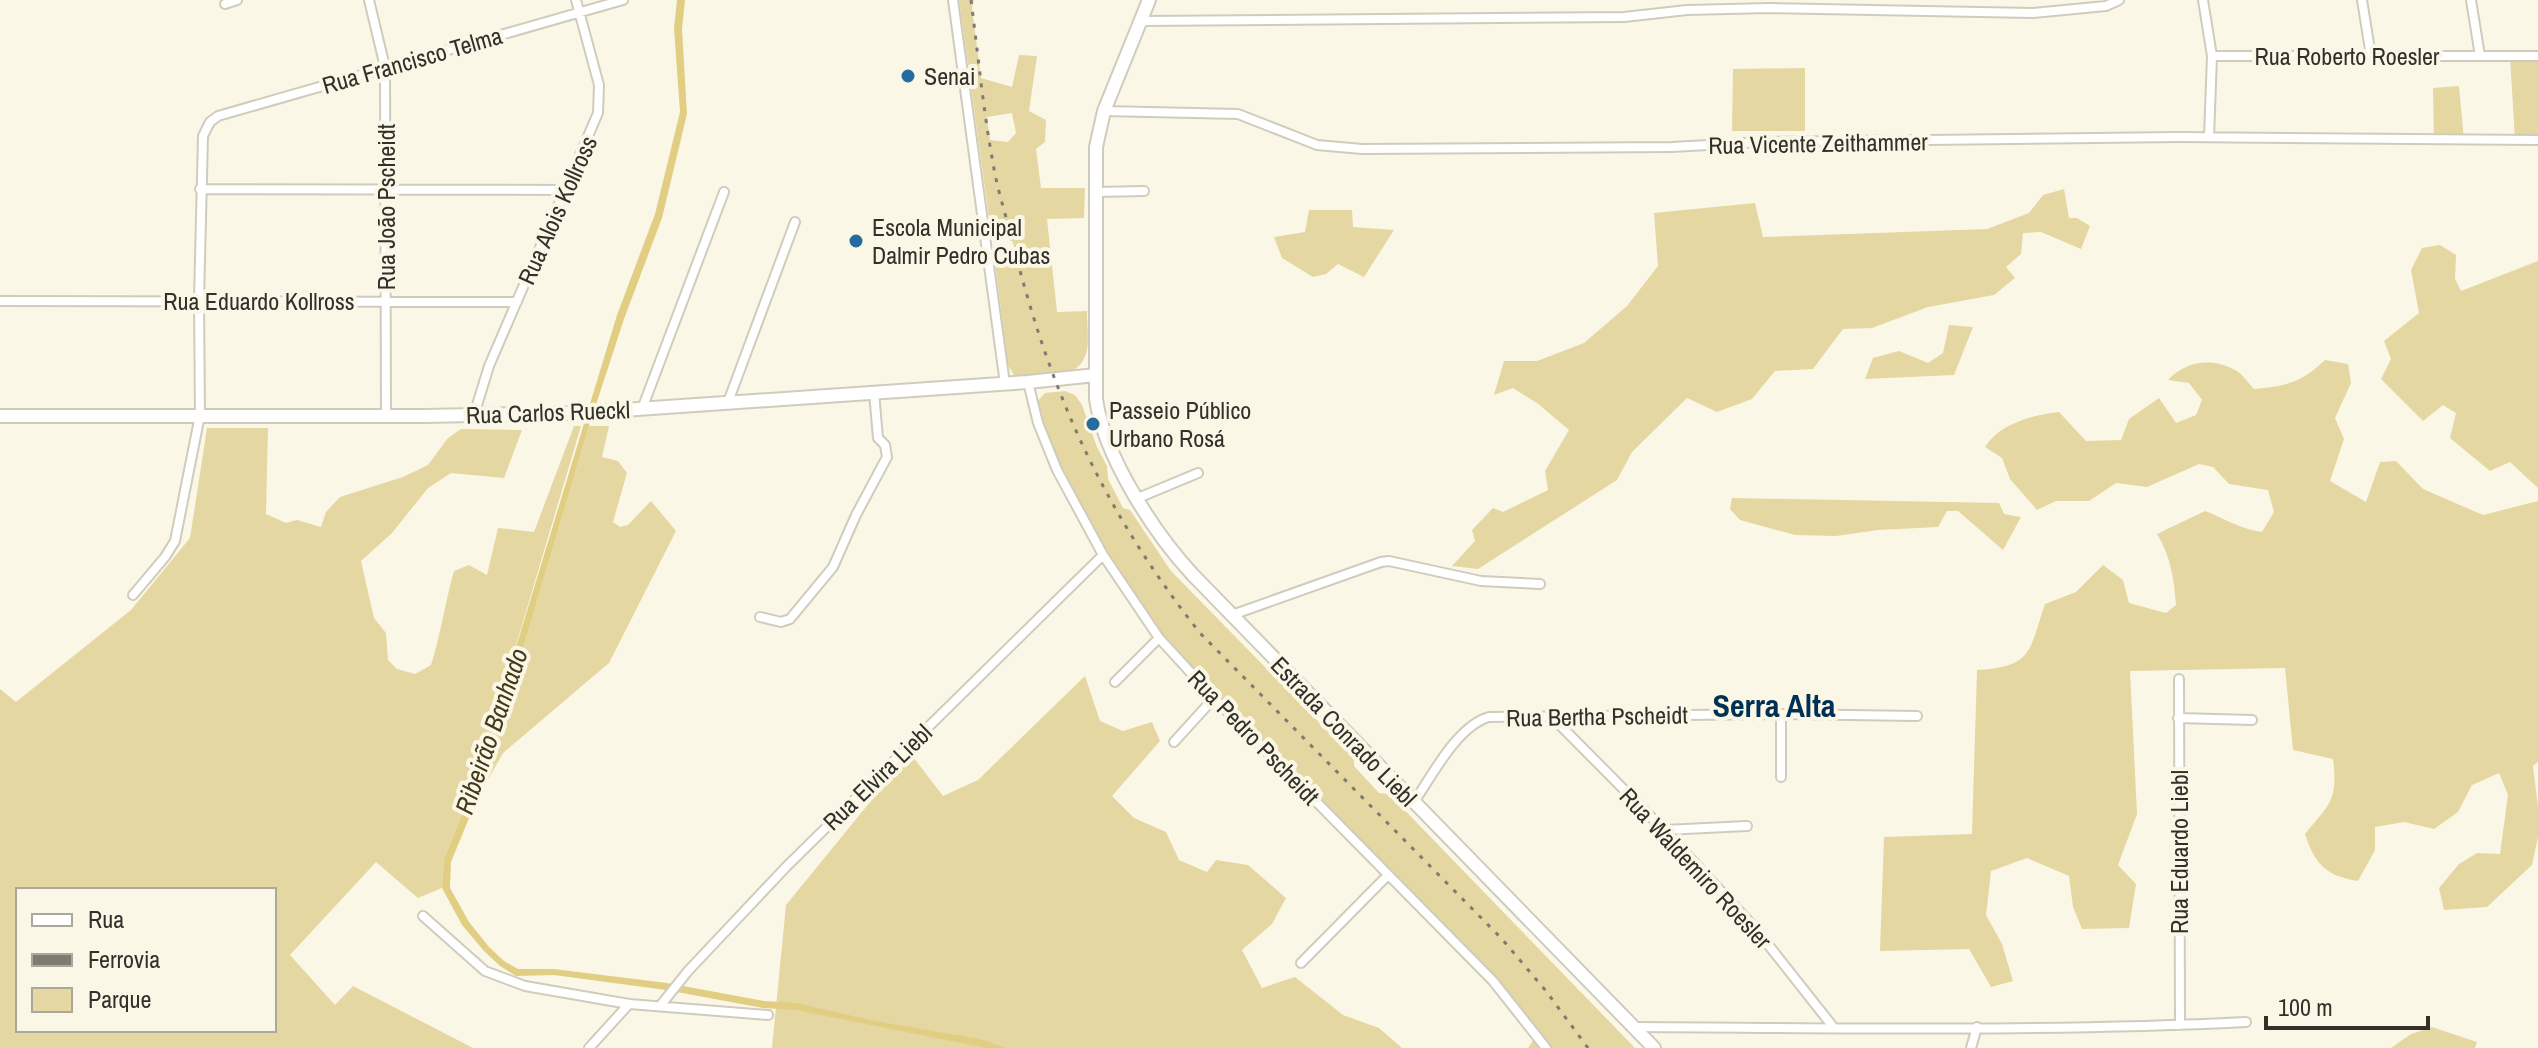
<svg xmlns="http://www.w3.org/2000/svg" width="2538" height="1048" font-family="'Archivo Narrow',sans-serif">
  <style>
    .green { fill: #e5d7a1; fill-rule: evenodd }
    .water { fill: #e1ce83 }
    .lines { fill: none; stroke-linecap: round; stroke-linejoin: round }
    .street-casing { stroke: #d0ccbd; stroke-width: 12 }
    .secondary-casing { stroke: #d0ccbd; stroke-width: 16 }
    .street { stroke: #fff; stroke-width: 8 }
    .secondary { stroke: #fff; stroke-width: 12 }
    .rail { stroke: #7e7c72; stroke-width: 3; stroke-dasharray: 4 8; stroke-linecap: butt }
    .poi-dot { fill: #266ba0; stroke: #fbf7e7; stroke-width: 3 }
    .labels { text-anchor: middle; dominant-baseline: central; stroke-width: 8; stroke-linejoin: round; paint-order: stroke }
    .street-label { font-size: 24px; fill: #31302a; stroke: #fbf7e7 }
    .poi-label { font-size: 24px; fill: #31302a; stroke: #fbf7e7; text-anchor: start }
    .water-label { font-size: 26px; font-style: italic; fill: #433a1a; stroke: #fbf7e7 }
    .district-label { font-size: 32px; font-weight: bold; fill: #003154; stroke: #fbf7e7 }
  </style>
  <rect width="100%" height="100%" fill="#fbf7e7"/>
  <path class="green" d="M959,0H974L972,8L981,78L1012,87L1019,55L1037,56L1029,111L1046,120L1045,142L1036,149L1041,188H1085L1084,218L1047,219L1057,312L1087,311C1087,323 1089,338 1087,350C1080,383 1040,376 1015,377L1008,365L994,255H1016L1008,225H990ZM1012,113L1016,133L1008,142L990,140L987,117Z
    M2510,56H2538V140H2515Z
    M1805,68V131H1732L1733,69Z
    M2459,86L2464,140L2434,139L2433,88Z
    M2064,189L2069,218H2077L2090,226L2081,249L2041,232L2023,233L2021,254L2006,267L2015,278L1994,295L1928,307L1872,328L1843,329L1813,369L1775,371L1752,399L1717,412L1687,398L1632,452L1617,480L1478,569L1452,566L1475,541L1472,530L1493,508L1503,512L1548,490L1545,471L1569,430L1537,403L1513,388L1494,395L1504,361H1537L1584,343L1627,306L1658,266L1654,213L1755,203L1763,237L1987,229L2029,213L2043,195Z
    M1309,210H1352L1353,227L1394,230L1364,277L1338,264L1326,274L1313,277L1282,258L1274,237L1305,232Z
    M2440,245L2456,255L2455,279L2461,291L2538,261V488L2510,462L2490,471L2450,438L2456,413L2443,405L2423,421L2381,379L2391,359L2384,341L2419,313L2411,270L2422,248Z
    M1949,325L1973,327L1954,375L1865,379L1873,358L1899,351L1928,363L1943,353Z
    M2325,360L2348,364L2351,383L2335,418L2344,439L2330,481L2366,502L2380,462L2396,461L2423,489L2483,515L2538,501V762L2533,766L2538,807V837L2532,865L2487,907L2444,910L2439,888L2459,864L2477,853L2500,854L2508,795L2499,773L2472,785L2458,812L2434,829L2404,822L2375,827V850L2358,881C2327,876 2315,865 2305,834C2330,804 2338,800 2333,759L2293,750L2285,668L2130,671L2137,814L2118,865L2136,884L2129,928L2082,929L2073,907L2069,876L2027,858L1991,871L1986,915L2002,944L2013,981L1991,987L1969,949L1880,951L1884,837L1972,834L1977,670C2033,667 2029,651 2045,604L2076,592L2103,565L2123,580L2129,603L2166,613L2176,605C2174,579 2171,557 2157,534L2205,511C2224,518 2242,530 2262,532L2274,512L2268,490L2229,484L2213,467L2199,464L2147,487L2116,483L2089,501H2056L2037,510L2010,479L2002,458L1985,447C1999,424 2032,415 2059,412L2086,441L2121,440L2129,419L2159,398L2176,423L2196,415L2202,400L2189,383L2168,380C2185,361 2212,357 2235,370C2242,373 2248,383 2254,389C2286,386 2301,383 2325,360Z
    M1065,391L1075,395L1082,405L1097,447L1107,466L1108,479L1123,508L1130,510L1171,571L1354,758V766L1379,793L1389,794L1635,1048H1528L1536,1036L1493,981L1159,638L1070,494L1034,405L1045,393Z
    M574,426H581L496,713L469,797L444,859L442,888L418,898L376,862L290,955L335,1005L353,986L473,1048H0V689L16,702L131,610L190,538L207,428H268L266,514L286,523L297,520L321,527L326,512L340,497L403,477L428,465L448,438L461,429L522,430L504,478L451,473L428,488L392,533L361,561L374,618L386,633L388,660L397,669L415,674L431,665C441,634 445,602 454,571L469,565L487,575L498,528L534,532ZM18,890H274V1030H18Z
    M589,426H609L602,457L618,461L627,473L613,522L620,527L628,525L651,501L676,531L609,663L503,753L476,801L503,717Z
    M1732,498L1999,503L2004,514L2021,517L2003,550L1958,511H1947L1938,527L1878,530L1836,536L1795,535L1740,520L1730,509Z
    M1085,676L1100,721L1123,731L1152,722L1160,741L1112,796L1134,818L1166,832L1179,860L1207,872L1216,860L1248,865L1286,898L1272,924L1242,950L1262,988L1295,977L1343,1015L1379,1028L1402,1048H772L786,905L910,753L943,796L978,780Z
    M2432,1027L2477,1042L2475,1048H2391L2411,1034Z"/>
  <path class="water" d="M677,0H685L682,29L687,114L662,218L624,319L589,426L503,717L476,801L451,862L450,888L469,922L489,947L504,961L518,969H554L667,983L764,1001L796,1003L875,1021L980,1039L1006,1048H986L796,1010L763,1008L666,990L554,975L516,976L500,966L484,951L462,925L442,888L444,859L469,797L496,713L617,315L655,214L680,112L674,28Z"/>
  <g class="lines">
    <defs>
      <path id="street" d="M369,0L385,67L386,416
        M953,0L1005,384
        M2203,0L2212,56L2209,137
        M2362,0L2371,56
        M2471,0L2480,56
        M225,4L237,0
        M1140,21L1624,17L1687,10L1769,8L2033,13L2106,6L2119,0
        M2212,56H2538
        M1104,111L1238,114L1317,145L1362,149L1672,147L1761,142L2179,137L2538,140
        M200,189L567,190
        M1096,192L1144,191
        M0,301L517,302
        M1028,382L1038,423L1057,470L1103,555L1159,638L1214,698L1493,981L1546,1048
        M728,402L795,222
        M642,409L724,192
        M474,415L489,366L598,113L599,85L576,0
        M1138,498L1198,473
        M133,595L165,557L175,541L200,415L199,300L203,136L210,122L218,116L623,0
        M1232,615L1381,562L1389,561L1481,581L1540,584
        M760,617L781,622L790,619L833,567L856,515L887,457L885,445L878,438L874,392
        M2179,679L2180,1025
        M1115,682L1159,638
        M1781,714V777
        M1550,715L1664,830L1755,928L1834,1028
        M2178,718L2252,720
        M1174,742L1214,698
        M1414,802C1432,776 1457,726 1489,717L1781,714L1917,716
        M1664,830L1747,826
        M423,916L485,971L525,986L629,1004L768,1015
        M1301,963L1388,875
        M660,1006L688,971L786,867L1103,555
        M1634,1027C1838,1028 2042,1032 2246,1022
        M589,1048L629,1004
        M1971,1048L1977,1027"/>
      <path id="secondary" d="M1149,0L1104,111L1096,147V399C1104,456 1154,533 1193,575L1654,1048
        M0,416H425L580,413L1028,382L1096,375"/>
    </defs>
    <use href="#street" class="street-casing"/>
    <use href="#secondary" class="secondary-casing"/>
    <use href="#street" class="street"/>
    <use href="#secondary" class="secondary"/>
    <path class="rail" d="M971,0C978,54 983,109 993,163C997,189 1006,215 1012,240C1050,392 1102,509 1200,633L1502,939L1546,991L1588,1048"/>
  </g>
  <g class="poi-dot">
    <circle cx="908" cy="76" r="8"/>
    <circle cx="856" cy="241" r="8"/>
    <circle cx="1093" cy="424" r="8"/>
  </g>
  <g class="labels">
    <g class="street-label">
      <text x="2347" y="56">Rua Roberto Roesler</text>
      <text transform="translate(412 60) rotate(-16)">Rua Francisco Telma</text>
      <text transform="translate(1818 143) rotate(-1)">Rua Vicente Zeithammer</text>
      <text transform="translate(386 207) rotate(-90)">Rua João Pscheidt</text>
      <text transform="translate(557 210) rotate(-66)">Rua Alois Kollross</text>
      <text x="259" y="301">Rua Eduardo Kollross</text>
      <text transform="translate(548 412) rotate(-2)">Rua Carlos Rueckl</text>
      <text transform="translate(1597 716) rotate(-1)">Rua Bertha Pscheidt</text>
      <text transform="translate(1344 731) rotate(46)">Estrada Conrado Liebl</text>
      <text transform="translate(1254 737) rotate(46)">Rua Pedro Pscheidt</text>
      <text transform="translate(877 777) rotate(-44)">Rua Elvira Liebl</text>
      <text transform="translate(2179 852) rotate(-90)">Rua Eduardo Liebl</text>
      <text transform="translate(1696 868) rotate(47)">Rua Waldemiro Roesler</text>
    </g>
    <g class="poi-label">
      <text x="924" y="76">Senai</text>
      <text x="872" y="227">Escola Municipal<tspan x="872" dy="28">Dalmir Pedro Cubas</tspan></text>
      <text x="1109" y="410">Passeio Público<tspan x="1109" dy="28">Urbano Rosá</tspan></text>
    </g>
    <g class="water-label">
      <text transform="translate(491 731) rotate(-71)">Ribeirão Banhado</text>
    </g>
    <g class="district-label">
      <text x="1774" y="705">Serra Alta</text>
    </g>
  </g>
  <rect x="16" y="888" width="260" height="144" fill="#fbf7e7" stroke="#aaa79b" stroke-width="2"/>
  <rect x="32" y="914" width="40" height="12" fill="#ffffff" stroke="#aaa79b" stroke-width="2"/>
  <text x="88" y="928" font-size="24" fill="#31302a">Rua</text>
  <rect x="32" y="954" width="40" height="12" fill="#7e7c72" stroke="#aaa79b" stroke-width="2"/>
  <text x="88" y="968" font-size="24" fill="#31302a">Ferrovia</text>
  <rect x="32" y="988" width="40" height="24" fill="#e5d7a1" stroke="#aaa79b" stroke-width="2"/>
  <text x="88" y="1008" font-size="24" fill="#31302a">Parque</text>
  <path d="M2266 1016v12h162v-12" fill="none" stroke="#31302a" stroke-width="4"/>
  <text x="2278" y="1016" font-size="24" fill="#31302a" stroke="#fbf7e7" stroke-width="6" paint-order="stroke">100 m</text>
</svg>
